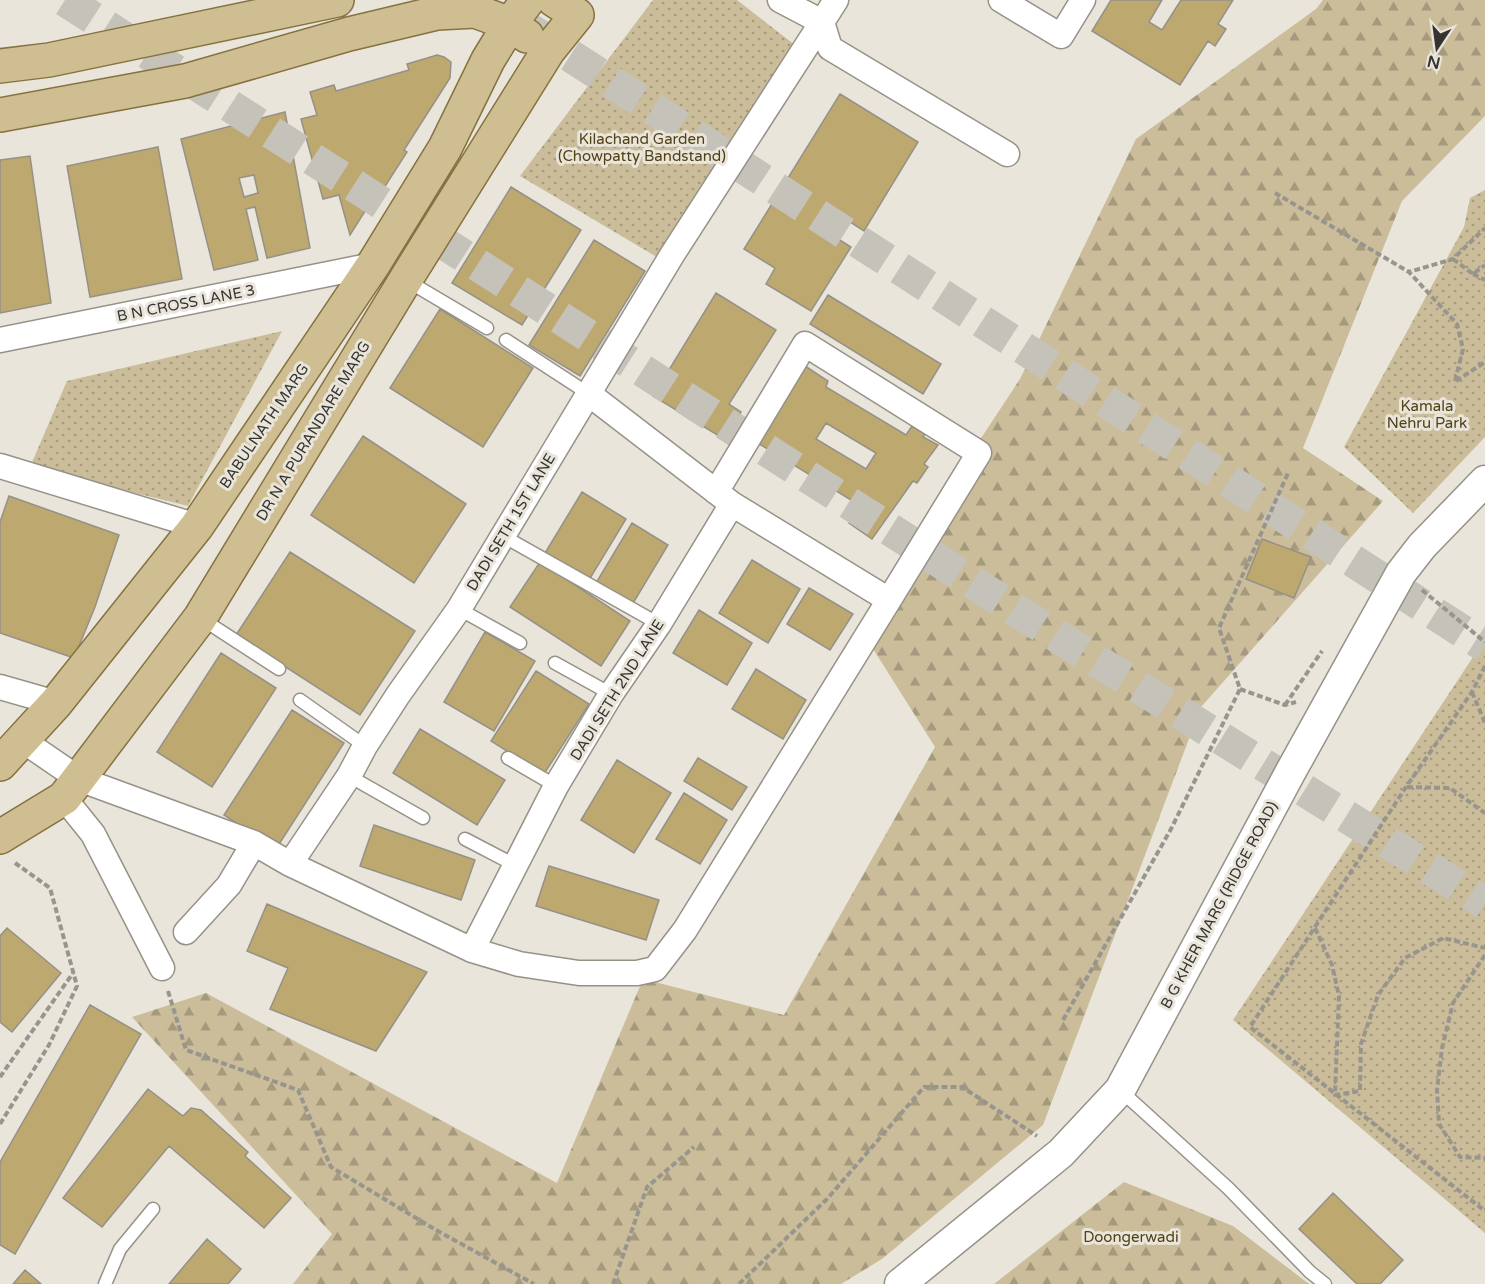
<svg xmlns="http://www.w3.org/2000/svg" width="1485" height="1284" font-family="'Varela Round',sans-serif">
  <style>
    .forest { fill: url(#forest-firs) }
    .park { fill: url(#park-dots) }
    .building { fill: #bda86f; stroke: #959187; stroke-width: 1.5; fill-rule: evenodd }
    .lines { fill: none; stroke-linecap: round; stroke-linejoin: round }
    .motorway-tunnel { stroke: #c5c2b9; stroke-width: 33; stroke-dasharray: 33 16; stroke-linecap: butt }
    .service-casing { stroke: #969288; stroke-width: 15 }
    .minor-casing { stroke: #969288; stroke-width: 27 }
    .tertiary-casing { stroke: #969288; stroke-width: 33 }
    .primary-casing { stroke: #857240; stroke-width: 36 }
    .path { stroke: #98958e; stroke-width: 4; stroke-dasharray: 6 3; stroke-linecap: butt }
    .service { stroke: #fff; stroke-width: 12 }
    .minor { stroke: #fff; stroke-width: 24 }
    .tertiary { stroke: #fff; stroke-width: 30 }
    .primary { stroke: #cfbe91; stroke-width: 33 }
    .labels { text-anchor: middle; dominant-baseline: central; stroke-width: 6; stroke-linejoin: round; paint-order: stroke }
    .park-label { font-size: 15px; fill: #514114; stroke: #e9e5db }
    .street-label { font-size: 15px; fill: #363430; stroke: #e9e5db }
  </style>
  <defs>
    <pattern id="forest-firs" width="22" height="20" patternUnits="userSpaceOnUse" patternTransform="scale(1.5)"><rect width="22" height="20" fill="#cbbd9a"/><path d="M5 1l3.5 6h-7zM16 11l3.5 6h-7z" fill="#a69a7e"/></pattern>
    <pattern id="park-dots" width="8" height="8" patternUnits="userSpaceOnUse" patternTransform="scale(1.5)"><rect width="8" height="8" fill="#cbbd9a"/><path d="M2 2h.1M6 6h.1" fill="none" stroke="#a69a7e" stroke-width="1.8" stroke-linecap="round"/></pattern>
  </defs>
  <rect width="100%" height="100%" fill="#e9e5db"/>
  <path class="forest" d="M1323,0H1485V116L1402,201L1303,448L1383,501L1201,707L1043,1125L882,1259L841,1284H293L332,1234L132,1017L206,993L557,1183L643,979L784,1015L935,747L858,625L1020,379L1136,139L1316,9Z
    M1124,1182L1233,1226L1309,1284H994Z"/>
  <path class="park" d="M653,0H737L795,45L667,263L520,176Z
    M1485,190V437L1413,513L1344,447L1464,227L1470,198Z
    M282,331L188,506L30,467L67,381Z
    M1485,639V1233L1233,1020Z"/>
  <path class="building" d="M1111,0H1162L1149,22L1162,30L1181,0H1233L1218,24L1226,29L1215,46L1208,41L1180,85L1092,31Z
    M437,55L444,57L451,62L450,78L404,150L407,152L377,199L374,197L350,235L339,195L323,199L301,119L317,115L310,92L334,85L336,91L409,70L407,64Z
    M840,94L918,142L864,231L838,214L827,232L851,247L811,311L766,284L775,268L744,249Z
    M285,112L310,248L267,258L255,207L246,209L258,260L214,270L181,139ZM254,175L258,193L244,197L239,178Z
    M158,147L182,279L90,297L67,166Z
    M30,156L51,303L0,313V160Z
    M511,187L581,230L522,325L452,283Z
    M594,240L645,271L580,376L529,345Z
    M716,293L776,330L729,404L741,412L724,439L653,396Z
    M828,295L941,364L923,394L810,324Z
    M440,309L533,368L483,447L390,388Z
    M805,366L828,381L826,387L906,435L912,426L925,434L923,437L938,445L924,464L928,467L917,483L913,481L872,539L849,523L861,506L756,442ZM826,423L876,453L866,469L816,439Z
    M363,436L466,504L414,583L311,515Z
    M582,492L626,519L589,580L545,553Z
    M9,496L119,535L95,607L74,658L0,633V522Z
    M632,523L668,545L632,605L596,583Z
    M1262,539L1311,557L1294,598L1246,579Z
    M290,552L415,631L360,715L236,635Z
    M752,560L800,589L768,643L719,613Z
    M540,562L630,621L601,666L510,607Z
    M809,588L853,614L830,650L787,624Z
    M699,610L752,643L727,685L673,653Z
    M485,632L535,661L494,731L444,702Z
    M221,653L276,688L212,787L157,752Z
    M756,669L806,700L783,739L732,709Z
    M536,671L589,704L544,774L491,741Z
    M292,710L344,743L276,849L224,815Z
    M420,729L505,780L477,825L393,773Z
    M698,758L747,787L732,810L684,781Z
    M617,760L671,793L634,853L581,820Z
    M684,793L727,820L700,864L656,839Z
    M374,825L475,860L461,900L360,866Z
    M549,866L659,900L646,940L536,906Z
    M267,904L427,972L376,1051L270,1009L288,968L247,951Z
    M7,928L61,973L12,1032L0,1022V936Z
    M90,1005L141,1034L15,1254L0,1245V1162Z
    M148,1089L183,1116L191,1108L201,1110L248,1152L245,1156L291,1198L264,1228L169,1146L102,1227L63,1198Z
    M1333,1193L1403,1260L1380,1284H1357L1299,1229Z
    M207,1239L241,1269L228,1284H169Z
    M25,1270L41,1284H13Z"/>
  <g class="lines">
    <path class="motorway-tunnel" d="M65,0L1025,616L1485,903
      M529,29L1485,646"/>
    <defs>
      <path id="service" d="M406,280L487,328
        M506,340L589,394
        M503,536L659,624
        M459,609L520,643
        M202,619L279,669
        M555,663L611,694
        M300,700L365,746
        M508,758L556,786
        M349,776L423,818
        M465,839L515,865
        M1120,1090L1228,1188L1310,1272L1325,1284
        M105,1284L120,1249L153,1209"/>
      <path id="minor" d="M836,0L822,22L830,48L1007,154
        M1001,0L1061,36L1083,0
        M0,340L373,265
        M589,394L732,504L889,600L979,453L805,344L716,492
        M0,466L197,526
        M0,687L56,703
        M22,740L79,779L254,843L290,864L472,950L519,964L579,973H637L655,969L685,930L889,600
        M64,798L93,834L162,968
        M290,864L349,776L365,746L398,695L459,609L672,255L822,22L780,0
        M186,932L229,885L254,843
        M472,950L556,786L611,694L659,624L732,504"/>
      <path id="tertiary" d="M900,1284L1061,1153L1120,1090L1291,771L1401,573L1422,546L1485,481"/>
      <path id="primary" d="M0,66L49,60L337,0
        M0,115L185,81L349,34L437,13L475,11L510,24L527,36
        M0,764L56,703L197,526L373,265L445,148L488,60L510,24L528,0
        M0,837L64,798L200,618L406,279L548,51L577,15L554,0"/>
    </defs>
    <use href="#service" class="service-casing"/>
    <use href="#minor" class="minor-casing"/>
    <use href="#tertiary" class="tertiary-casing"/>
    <use href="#primary" class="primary-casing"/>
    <path class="path" d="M1275,193L1409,272
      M1453,259L1473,274L1485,265
      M1473,274L1485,280
      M1455,381L1463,349L1457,324L1409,272L1453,259L1485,228
      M1456,381L1485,362
      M1422,590L1485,642
      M1485,666L1472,692L1406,787L1250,1027L1485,1211
      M1240,689L1285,705L1296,702
      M1472,692L1485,723
      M1285,705L1322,651
      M1407,787L1450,788L1485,813
      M1315,928L1332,965L1339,996L1335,1095L1360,1091L1361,1044L1378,995L1405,958L1443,938L1485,948
      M1485,955L1453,1003L1442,1048L1437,1090L1439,1124L1460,1157L1485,1158
      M168,991L186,1050L298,1090L331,1167L436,1230L534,1284
      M1063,1020L1171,829L1240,689L1219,628L1288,473
      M0,1077L73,973
      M0,1124L49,1045L77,986L50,888L15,863
      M613,1284L647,1187L694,1147
      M739,1284L827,1199L924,1087H962L1037,1136"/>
    <use href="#service" class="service"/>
    <use href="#minor" class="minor"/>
    <use href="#tertiary" class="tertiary"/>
    <use href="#primary" class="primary"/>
  </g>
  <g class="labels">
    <g class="park-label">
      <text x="642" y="139">Kilachand Garden<tspan x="642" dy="17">(Chowpatty Bandstand)</tspan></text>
      <text x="1427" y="406">Kamala<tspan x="1427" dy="17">Nehru Park</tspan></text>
      <text x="1131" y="1237">Doongerwadi</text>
    </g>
    <g class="street-label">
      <text transform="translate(186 303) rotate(-11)">B N CROSS LANE 3</text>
      <text transform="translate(264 426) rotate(-56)">BABULNATH MARG</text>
      <text transform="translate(313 431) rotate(-59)">DR N A PURANDARE MARG</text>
      <text transform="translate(511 522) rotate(-59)">DADI SETH 1ST LANE</text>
      <text transform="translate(617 690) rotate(-58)">DADI SETH 2ND LANE</text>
      <text transform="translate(1219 905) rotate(-62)">B G KHER MARG (RIDGE ROAD)</text>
    </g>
  </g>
  <g transform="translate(1437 48) rotate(193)" stroke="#e9e5db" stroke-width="4.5" paint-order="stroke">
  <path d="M0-4.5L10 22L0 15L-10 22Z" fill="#363430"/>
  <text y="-9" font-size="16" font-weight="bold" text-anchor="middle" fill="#363430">N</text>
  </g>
</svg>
